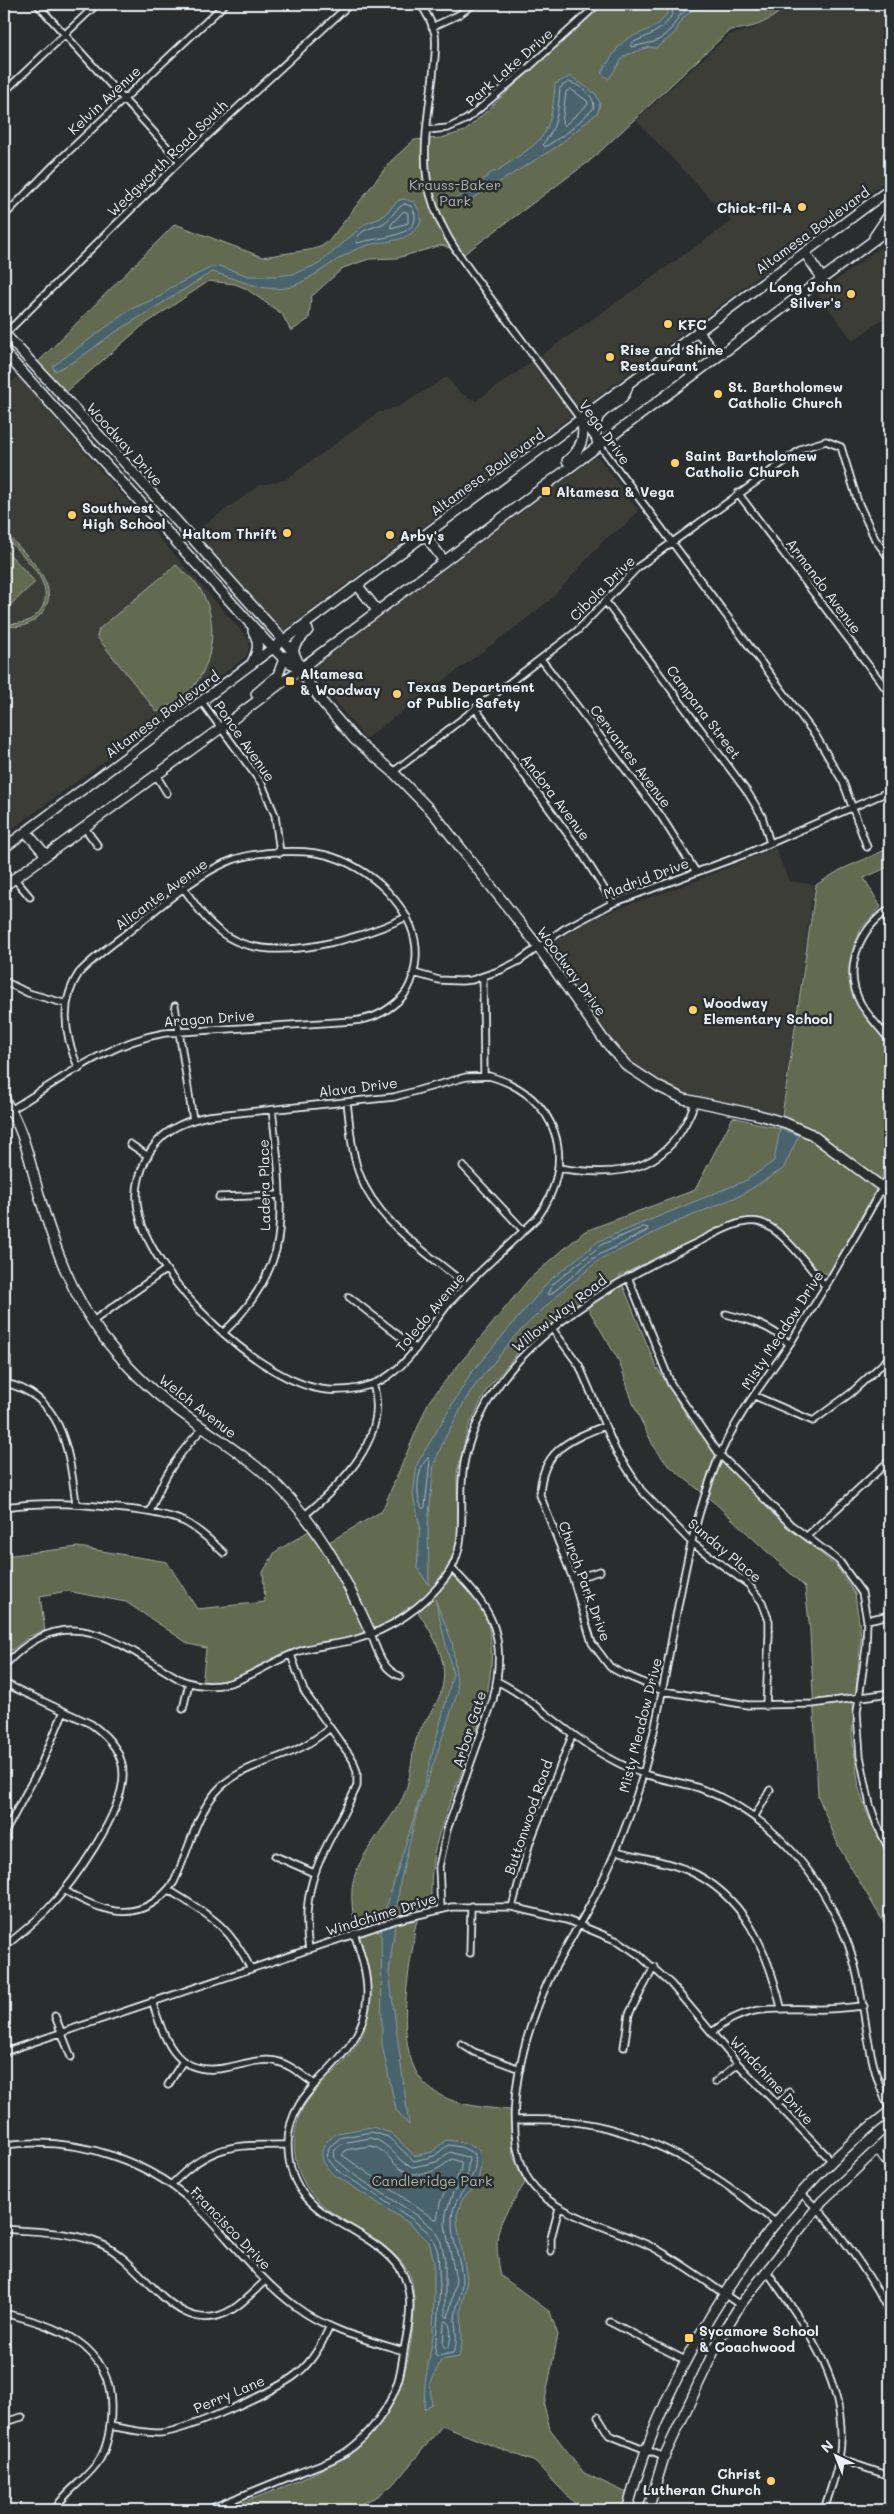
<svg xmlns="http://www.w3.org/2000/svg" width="894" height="2514" font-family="Mali,sans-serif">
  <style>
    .built { fill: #3e3d39 }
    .green { fill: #626a50; stroke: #a5aea4 }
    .water { fill: #48646d; stroke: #889ca5 }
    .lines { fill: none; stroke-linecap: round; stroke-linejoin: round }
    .shore { stroke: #a8b9c0; stroke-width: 1 }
    .street-casing { stroke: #e8f1f8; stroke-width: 9 }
    .secondary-casing { stroke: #e8f1f8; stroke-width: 12 }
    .street { stroke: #2a2d2e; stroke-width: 5.5 }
    .secondary { stroke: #2a2d2e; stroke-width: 9 }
    .poi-dot { fill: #ffd166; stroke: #2a2d2e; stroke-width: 2 }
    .labels { text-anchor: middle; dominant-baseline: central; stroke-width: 5; stroke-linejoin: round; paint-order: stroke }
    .street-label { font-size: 14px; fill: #e8f1f8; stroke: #2a2d2e }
    .park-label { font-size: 14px; fill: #acb4ac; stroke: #2a2d2e }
    .poi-label { font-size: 14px; font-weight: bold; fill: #e8f1f8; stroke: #2a2d2e; text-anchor: start }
  </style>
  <rect width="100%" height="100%" fill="#2a2d2e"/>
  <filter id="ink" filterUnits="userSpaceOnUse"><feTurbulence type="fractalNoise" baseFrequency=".02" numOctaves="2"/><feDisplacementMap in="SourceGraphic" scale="10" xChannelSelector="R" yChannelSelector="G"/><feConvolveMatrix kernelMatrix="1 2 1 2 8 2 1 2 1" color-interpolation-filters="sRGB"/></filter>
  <g filter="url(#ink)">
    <path class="built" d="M791,4H890V178L284,631L193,533L260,485L285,480L378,413L400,406L447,377L460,393L476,401L732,221L636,120L729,35L756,28Z
      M890,240V313L853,341L818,294Z
      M18,376L250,641L247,656L4,835V390Z
      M595,457L599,458L638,510L627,524L606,538L552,598L521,623L365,739L310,669Z
      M775,848L789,881L814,885L781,1114L696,1097L668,1087L643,1073L624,1057L608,1039L547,948L570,932L601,915L693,882Z"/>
    <path class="green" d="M602,4H789C768,22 758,28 730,30L591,160L464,254L442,245L397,258L369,259L343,268L311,297L309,319L291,331L282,314L245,288L235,284L209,281L141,327L65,393L37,363L175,224L262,257L309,250L320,247L329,241L390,162L414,140L441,138L465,131Z
      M4,531C23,553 70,589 37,618C28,627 15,628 4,625V622C14,625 25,624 34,617C66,590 22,556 4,536Z
      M4,548L35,582L4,611Z
      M176,565C183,572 192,578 198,586C221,619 215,671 183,697C176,703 165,708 157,712L97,637L99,629Z
      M890,848V866L864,878L881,907L860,930L851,971L858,1002L890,1044V1157L874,1194L831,1270L828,1274L821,1272L775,1228L746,1221L722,1227L619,1276L656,1366L693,1426L773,1514L837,1567L855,1594L861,1636L852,1734L859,1788L867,1813L890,1859V1933L839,1847L818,1796L810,1631L805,1587L716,1504L666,1463L653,1445L634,1406L619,1361L583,1300L521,1349L488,1388L468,1428L457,1473L458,1542L447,1568C461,1582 478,1596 485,1615C510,1682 457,1772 438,1838C431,1860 431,1883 431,1906C427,1910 420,1915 418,1920C414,1926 414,1938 413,1946C406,1984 396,2053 424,2083C446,2106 481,2107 510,2110L513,2156L525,2183C500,2224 491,2226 501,2276L550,2312L558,2335L544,2405L550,2429L584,2473L627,2493L622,2510H581L535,2462L442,2426L395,2483L378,2496L348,2510H223C295,2481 373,2463 402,2381C410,2358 421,2292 408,2271C377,2222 303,2221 295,2155C293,2142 295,2129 299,2116C312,2083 354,2065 365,2027C379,1981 349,1936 352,1889C354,1861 383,1830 398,1806C413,1783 409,1761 417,1737C423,1721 436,1708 441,1692C451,1659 431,1631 413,1605L382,1626L357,1635L293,1652L236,1681L202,1685L206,1648L189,1644L126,1602L67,1591L40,1596L45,1631L30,1636L4,1656V1556L78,1547L167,1562L197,1609L265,1602L263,1572L275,1552L317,1526L329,1542L382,1511L429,1401L528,1280L585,1231L695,1190L733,1117L780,1129L816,885L840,870Z"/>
    <path class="water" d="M663,4H701L683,18L675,33L663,43L655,48L649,47L624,56L609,79L601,73C608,64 617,45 627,39C640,32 664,27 668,10Z
      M570,76L596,94L600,103L598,112L558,146L470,200L457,203L455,199L474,188L492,172L497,171C541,140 551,142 555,84Z
      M404,199L414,202L419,210L421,222C410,243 387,240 368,245C339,253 314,280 290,287C265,294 236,278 212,272L111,335L77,360L55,371L53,366L131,309L161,296L168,289L210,268L219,266L249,276H277L293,274L319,264L365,224L381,218L399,200Z
      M780,1129L799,1135L783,1169L741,1195L672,1224L598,1261L562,1291L515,1336L470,1392L445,1438L434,1464L428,1525L429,1585L417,1568L420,1526L413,1496L417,1464L471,1373L550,1280L599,1241L747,1180L774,1161Z
      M435,1599L452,1642L458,1691L416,1815L400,1883L389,1973L409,2125L396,2110L382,2045L381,1924L425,1782L453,1674Z
      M372,2127L391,2133L415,2156L432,2152L446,2140L462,2142L480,2150L481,2165L478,2180L472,2190L463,2198L457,2214V2223L467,2279L461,2310L462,2342L459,2357L441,2360L430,2385L432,2404L424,2409L425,2383L433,2337L434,2297V2261L429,2242L409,2223L333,2174C324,2165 318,2156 325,2143L337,2133Z"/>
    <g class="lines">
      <path class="shore" d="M669,4L673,10C670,28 646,37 631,43V47L654,42L660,39L671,29L680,15L694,4
        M569,82C580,85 597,96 593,109L568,132L545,147L543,144C558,126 558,110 560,88Z
        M571,89L587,101L588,104L564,126L562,123L566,92Z
        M405,204L411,206C428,232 389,237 371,240C366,240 361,243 356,243C358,228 373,229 384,223C392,218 396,207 405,204Z
        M404,211L408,213V223L391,228V225Z
        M644,1227L648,1228L647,1231L595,1257L550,1295L547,1294L553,1284L601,1245Z
        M428,1458L430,1460L425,1507L423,1509C414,1498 417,1466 428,1458Z
        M372,2132L388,2137L414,2161L434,2156L448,2145L461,2147L475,2154C479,2186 452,2191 452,2220C451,2241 462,2261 462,2281C462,2294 456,2307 455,2319C455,2331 459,2342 453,2353L438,2356L435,2354L440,2286L438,2252L433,2239L428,2232L412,2219L337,2170L327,2158L329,2147L340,2138Z
        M371,2138C390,2142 396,2161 413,2167L436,2162L450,2152L469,2158L467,2176L453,2192L446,2213L445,2225L456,2280L448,2318L445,2315V2260L440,2238L434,2229L415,2214L357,2177L335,2159L334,2151L343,2143Z
        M371,2146C383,2148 388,2157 396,2165C414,2182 435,2173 452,2159L461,2162C463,2177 449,2183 443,2196C439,2203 439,2211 437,2219H434L342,2155L346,2150Z
        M447,2321C452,2327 451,2338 449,2347L445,2348L443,2345L444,2323Z"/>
      <defs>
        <path id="street" d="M37,4L180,161
          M420,4C427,13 432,23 435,34C437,47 434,63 433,76C429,109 422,145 427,179C434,224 460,257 486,292L816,736L843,782L867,847
          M432,27L458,15L474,4
          M4,92L97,4
          M427,130L448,128L467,119L529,67L598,4
          M4,216L54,165L225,4
          M5,334L180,161L350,4
          M738,493L890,694
          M606,602L748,793L762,816L770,843
          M541,659L661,816L696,872
          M202,702L262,784L275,815L280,853
          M475,708L581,852L613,903
          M393,772L577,631L638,567L803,448L826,441L841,447L858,502L875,539L890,559
          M156,775L167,793
          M84,827L98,846
          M14,878L30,897
          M184,889C197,907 209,926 228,937C275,965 361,938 407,917
          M890,909C859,929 842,969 861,1004C869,1017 881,1029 890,1041
          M414,973L439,980L461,981L472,980L501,970L519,961L564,929L613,903L748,853L890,791
          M483,977L484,1076
          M4,981L28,993L67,1004
          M175,1006L193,1120
          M883,1032L890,1026
          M489,1076C558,1095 579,1161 537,1218C508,1246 477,1273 450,1302C427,1329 413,1363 380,1381C365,1388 345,1391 328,1390C261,1385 153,1278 139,1214C134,1195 138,1176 146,1159C159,1132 180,1122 208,1116L394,1097L466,1077Z
          M347,1102C350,1126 351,1150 359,1173C376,1222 428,1253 466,1285
          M4,1114C55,1084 105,1043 165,1033L353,1021C371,1019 383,1014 397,1002C408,993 413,980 415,966C424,917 376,871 333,857C307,848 261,851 235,859C200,871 161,906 132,929C114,943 95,956 79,973C59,1003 65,1038 79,1069
          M130,1144L148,1156
          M463,1166L524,1231
          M559,1168C624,1179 671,1170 695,1102
          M219,1197L279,1195
          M628,1277L671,1384L720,1455L790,1524L839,1561L862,1593L867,1620L866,1648L857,1712L860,1756L870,1805L877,1825L890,1851
          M349,1297L416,1349
          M726,1314C749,1320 772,1326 789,1344
          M93,1321L165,1270
          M553,1330L579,1365L616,1451L641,1490L692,1543L748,1584L762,1602L769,1621V1635L766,1706
          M223,1333C246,1311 267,1282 276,1250C285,1213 277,1149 272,1110
          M7,1357V1384
          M4,1383C64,1395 69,1453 76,1503
          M755,1396L813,1421L851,1393L890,1357
          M604,1426C569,1440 541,1451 540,1495L573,1579L592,1643L610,1667L621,1673L663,1691L748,1705L812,1704L890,1693
          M4,1507C46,1501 84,1504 125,1509C146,1511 166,1514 185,1522C200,1530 212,1542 224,1553
          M150,1512C163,1477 177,1455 203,1428
          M305,1515C342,1484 390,1437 373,1384
          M807,1536L890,1460
          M573,1579L600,1571
          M867,1620L890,1615
          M371,1634C377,1649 382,1670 400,1676
          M291,1655L304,1691L353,1760L357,1772V1786C329,1847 298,1878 309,1950
          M4,1666C67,1596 117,1643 181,1680C232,1699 256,1666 300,1651C317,1645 336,1645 354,1640C390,1630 424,1607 446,1577C470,1544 458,1508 463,1471C465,1451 472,1433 481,1415C519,1334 620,1278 698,1242C715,1234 738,1219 758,1222C781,1226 811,1270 826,1287
          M497,1681C538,1702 569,1737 609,1758C620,1764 632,1770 644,1774C662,1780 681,1782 699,1788C770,1814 819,1871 847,1941C868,1995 862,2057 890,2109
          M4,1683L91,1724C108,1736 123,1752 123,1774C124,1812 73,1883 47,1910C34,1923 19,1935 4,1947
          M183,1709L189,1683
          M755,1816L770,1790
          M4,1834L40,1767L64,1711
          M616,1851C639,1857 665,1861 687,1870C745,1895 767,1950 781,2007
          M275,1856L314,1873
          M64,1890C104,1914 142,1926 174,1882C188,1853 195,1817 216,1792C235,1769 269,1762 294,1751C307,1745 319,1737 330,1728
          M169,1890C210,1916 228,1924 251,1969
          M512,1907L530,1842L572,1736
          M441,1909L439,1867L447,1830L493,1700C507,1640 496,1611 452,1569
          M470,1953L471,1906
          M152,2001C166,2043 176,2079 230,2067C244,2064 261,2058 275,2061C290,2064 303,2076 315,2084
          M55,2016L71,2057
          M712,2032C747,2004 772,2009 814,2009C830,2010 847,2007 864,2006
          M461,2044L474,2052L520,2069
          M624,2047L629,2014L654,1967
          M4,2052L396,1920L452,1907H512L567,1920L620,1942L639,1955L671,1984L738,2064L832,2161
          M715,2082L738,2064
          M168,2085L183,2061
          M777,2105L789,2092
          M515,2120C533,2120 551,2119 568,2121C650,2130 714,2172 776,2223
          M4,2145C78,2136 153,2160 205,2214C235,2246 260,2280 295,2306C326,2330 367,2340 404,2351
          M876,2149L890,2168
          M171,2185C210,2144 234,2145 287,2145
          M802,2194C839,2228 866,2269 890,2313
          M4,2229C36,2232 71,2231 101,2244C145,2262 177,2344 233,2309C245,2301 255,2290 265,2281
          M551,2251V2238L559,2208
          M766,2270C804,2324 852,2388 839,2459C836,2476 829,2493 824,2510
          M740,2305C712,2286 685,2265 656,2249C616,2227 545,2216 525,2173C500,2118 524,2036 547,1984C559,1957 575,1933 589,1907C606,1876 620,1842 632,1809C672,1696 672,1573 717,1462C734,1419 765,1380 791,1342C826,1287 859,1231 890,1174
          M4,2313C56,2326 111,2343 111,2407C111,2425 109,2443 100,2459C88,2479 65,2490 55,2510
          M610,2322L687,2361
          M598,2417L609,2435L664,2457
          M4,2422L22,2417
          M110,2426C126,2429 143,2433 159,2433C185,2432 278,2390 298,2373C313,2361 322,2343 330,2326
          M839,2459L890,2476
          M207,2510C237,2498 266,2486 296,2474C313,2467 331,2462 346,2452C369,2436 390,2408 398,2381C402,2368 403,2353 406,2339C411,2314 414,2283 395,2262C357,2219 289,2219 288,2146C286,2081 364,2066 367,1997C368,1974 361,1954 354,1933"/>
        <path id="secondary" d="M874,237L890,213
          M805,253L822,278
          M698,331L717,356
          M4,333L115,452L284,641L295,655L303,675L323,703L355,740L393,772L434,814L534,941L604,1040L627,1066L659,1087L684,1099L759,1115L786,1123L811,1134L890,1193
          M4,352L267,642L286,661L300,668
          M598,445C585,400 625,413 628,384
          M567,461C581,450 586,437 581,420
          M425,535L444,561
          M358,586L377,610
          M292,657L295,645L308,630
          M252,663C258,651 260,643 253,631
          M256,694L278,675L285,656
          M26,832L46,855
          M4,848L890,189
          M4,886L221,728L890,228
          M4,1099C24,1129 30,1163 40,1198C55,1248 72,1296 104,1338C123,1362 147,1387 171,1405C201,1428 234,1447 263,1472C315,1517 343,1572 371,1634
          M627,2510C668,2360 766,2205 890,2111
          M648,2510L664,2457L721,2336L740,2305L822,2201L890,2137"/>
      </defs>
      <use href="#street" class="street-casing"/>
      <use href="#secondary" class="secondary-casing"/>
      <use href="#street" class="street"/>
      <use href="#secondary" class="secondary"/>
    </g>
  </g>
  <g class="poi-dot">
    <circle cx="802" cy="207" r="5"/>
    <circle cx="851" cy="294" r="5"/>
    <circle cx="668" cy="324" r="5"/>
    <circle cx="610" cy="357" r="5"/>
    <circle cx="718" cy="394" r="5"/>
    <circle cx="675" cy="463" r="5"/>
    <rect x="541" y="486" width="10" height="10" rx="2.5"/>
    <circle cx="72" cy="515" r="5"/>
    <circle cx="287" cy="533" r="5"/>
    <circle cx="390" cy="535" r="5"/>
    <rect x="285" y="676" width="10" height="10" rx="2.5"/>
    <circle cx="397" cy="694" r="5"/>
    <circle cx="693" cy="1010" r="5"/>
    <rect x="684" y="2333" width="10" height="10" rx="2.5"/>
    <circle cx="771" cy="2481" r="5"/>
  </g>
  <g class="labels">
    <g class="street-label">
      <text transform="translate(509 67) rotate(-41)">Park Lake Drive</text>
      <text transform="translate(104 100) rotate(-43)">Kelvin Avenue</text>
      <text transform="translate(167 158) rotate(-44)">Wedgworth Road South</text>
      <text transform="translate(812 230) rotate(-36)">Altamesa Boulevard</text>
      <text transform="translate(605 432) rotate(54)">Vega Drive</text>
      <text transform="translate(125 444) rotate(48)">Woodway Drive</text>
      <text transform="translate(487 472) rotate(-36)">Altamesa Boulevard</text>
      <text transform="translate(824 586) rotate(53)">Armando Avenue</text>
      <text transform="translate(602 588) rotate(-45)">Cibola Drive</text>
      <text transform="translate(704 712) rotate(53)">Campana Street</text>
      <text transform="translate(162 714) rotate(-36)">Altamesa Boulevard</text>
      <text transform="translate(245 741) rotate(55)">Ponce Avenue</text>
      <text transform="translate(631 756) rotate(53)">Cervantes Avenue</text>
      <text transform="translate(556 797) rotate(53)">Andora Avenue</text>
      <text transform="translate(646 878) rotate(-21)">Madrid Drive</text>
      <text transform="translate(161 894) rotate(-36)">Alicante Avenue</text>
      <text transform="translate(572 971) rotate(54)">Woodway Drive</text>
      <text transform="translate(209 1018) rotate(-4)">Aragon Drive</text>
      <text transform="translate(358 1087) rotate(-7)">Alava Drive</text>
      <text transform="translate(264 1185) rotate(-91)">Ladera Place</text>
      <text transform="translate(430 1312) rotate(-50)">Toledo Avenue</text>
      <text transform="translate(559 1313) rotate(-38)">Willow Way Road</text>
      <text transform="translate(782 1330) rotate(-57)">Misty Meadow Drive</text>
      <text transform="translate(198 1406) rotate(38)">Welch Avenue</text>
      <text transform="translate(725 1550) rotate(40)">Sunday Place</text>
      <text transform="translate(585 1581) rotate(70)">Church Park Drive</text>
      <text transform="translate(640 1725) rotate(-76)">Misty Meadow Drive</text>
      <text transform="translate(469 1729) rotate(-72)">Arbor Gate</text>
      <text transform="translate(528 1817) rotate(-71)">Buttonwood Road</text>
      <text transform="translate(381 1914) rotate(-17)">Windchime Drive</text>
      <text transform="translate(772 2080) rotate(47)">Windchime Drive</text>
      <text transform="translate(231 2228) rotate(46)">Francisco Drive</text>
      <text transform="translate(229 2394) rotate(-23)">Perry Lane</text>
    </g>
    <g class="park-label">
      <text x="455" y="184">Krauss-Baker<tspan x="455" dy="16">Park</tspan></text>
      <text x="432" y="2180">Candleridge Park</text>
    </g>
    <g class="poi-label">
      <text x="792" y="207" text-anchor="end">Chick-fil-A</text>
      <text x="841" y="286" text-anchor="end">Long John<tspan x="841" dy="16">Silver's</tspan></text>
      <text x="678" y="324">KFC</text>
      <text x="620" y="349">Rise and Shine<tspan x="620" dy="16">Restaurant</tspan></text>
      <text x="728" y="386">St. Bartholomew<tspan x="728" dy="16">Catholic Church</tspan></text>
      <text x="685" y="455">Saint Bartholomew<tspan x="685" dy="16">Catholic Church</tspan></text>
      <text x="556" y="491">Altamesa &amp; Vega</text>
      <text x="82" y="507">Southwest<tspan x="82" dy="16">High School</tspan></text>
      <text x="277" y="533" text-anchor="end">Haltom Thrift</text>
      <text x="400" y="535">Arby's</text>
      <text x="300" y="673">Altamesa<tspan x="300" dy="16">&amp; Woodway</tspan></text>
      <text x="407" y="686">Texas Department<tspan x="407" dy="16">of Public Safety</tspan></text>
      <text x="703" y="1002">Woodway<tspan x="703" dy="16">Elementary School</tspan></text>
      <text x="699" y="2330">Sycamore School<tspan x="699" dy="16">&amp; Coachwood</tspan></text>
      <text x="761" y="2473" text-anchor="end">Christ<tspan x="761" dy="16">Lutheran Church</tspan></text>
    </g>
  </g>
  <rect width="894" height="2514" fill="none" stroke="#2a2d2e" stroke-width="20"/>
  <rect x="10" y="10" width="874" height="2494" fill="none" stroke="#e8f1f8" stroke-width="2" filter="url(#ink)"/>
  <g transform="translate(836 2456) rotate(317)" stroke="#2a2d2e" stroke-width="4" paint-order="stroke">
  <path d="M0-4L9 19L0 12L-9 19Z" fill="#e8f1f8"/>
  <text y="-8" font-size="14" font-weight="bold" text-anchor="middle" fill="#e8f1f8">N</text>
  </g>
</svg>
